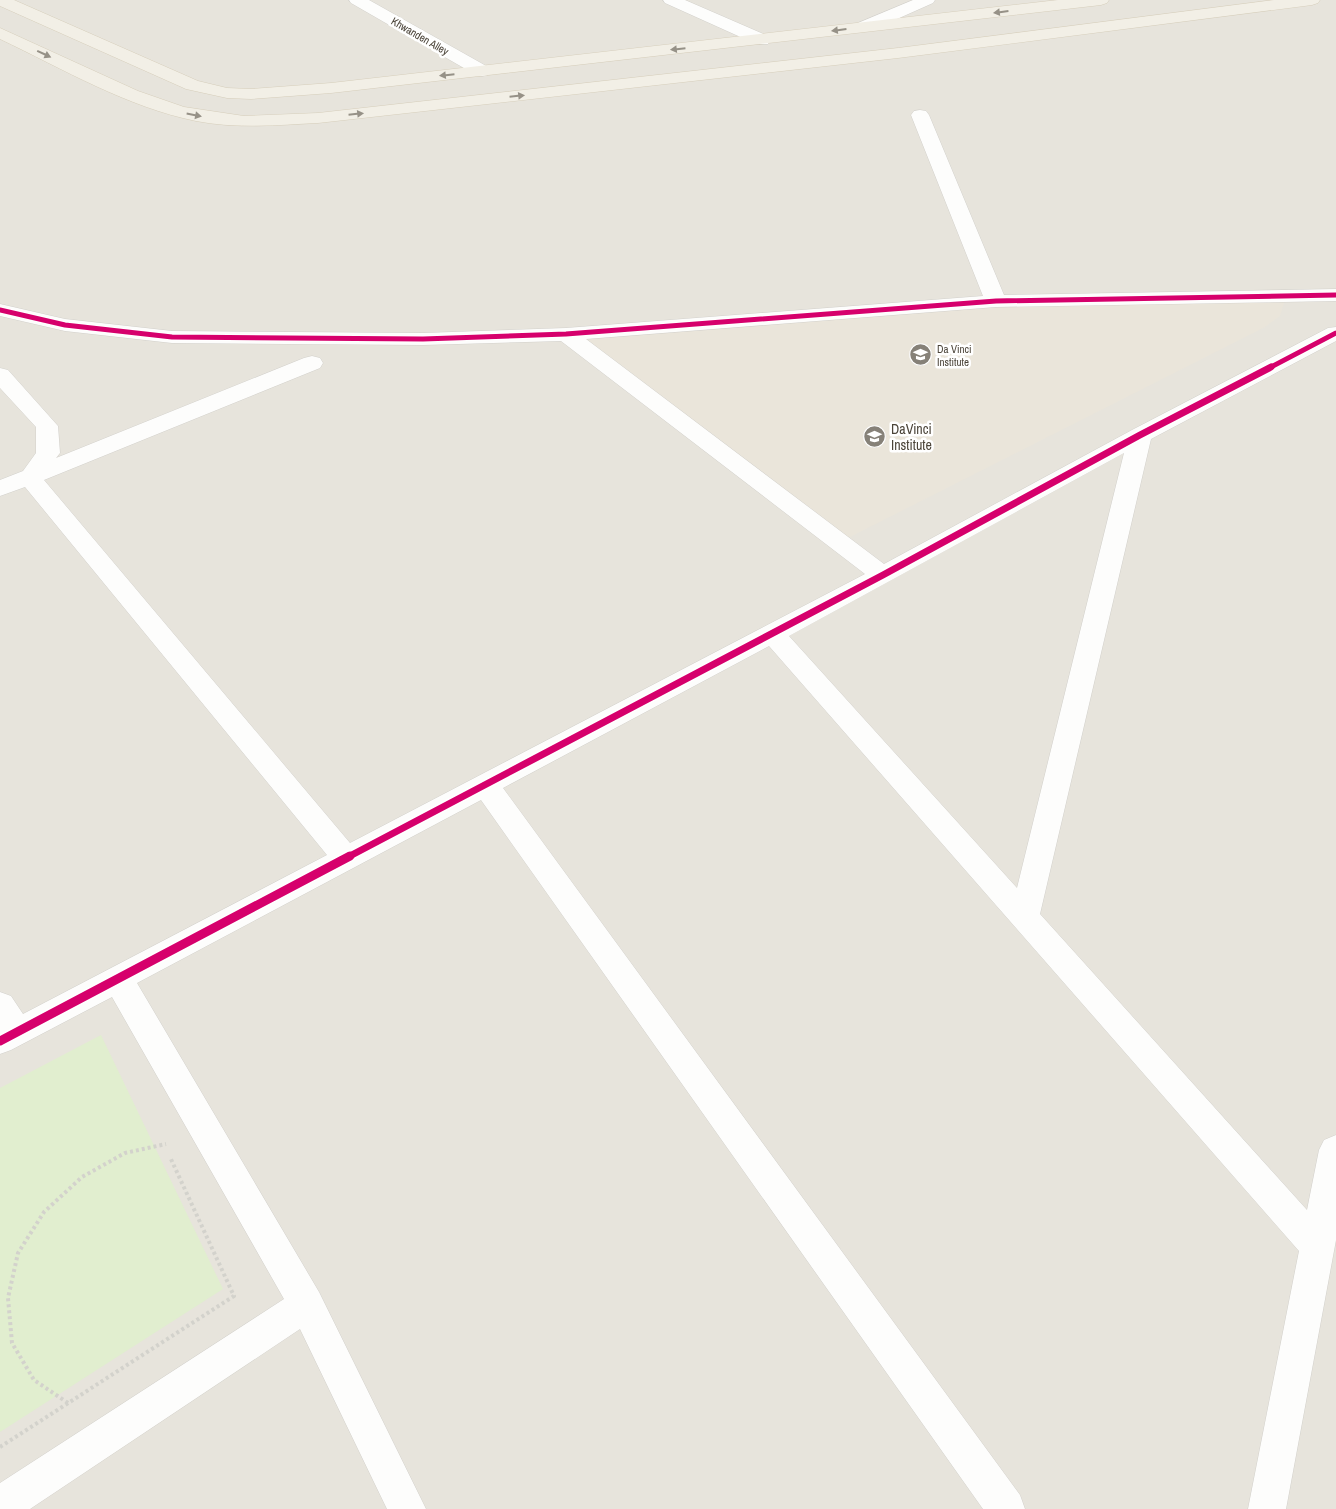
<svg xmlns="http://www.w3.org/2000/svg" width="1336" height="1509" font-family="'Archivo Narrow',sans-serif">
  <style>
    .residential { fill: #e7e4dc }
    .education { fill: #eae5da }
    .green { fill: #e1eecf }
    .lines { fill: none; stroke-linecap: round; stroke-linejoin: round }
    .minor-casing { stroke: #d2d0cb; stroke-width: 1 }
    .major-casing { stroke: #d6cebb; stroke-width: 1 }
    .path { stroke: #d3d2cc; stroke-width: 4; stroke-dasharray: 3 3; stroke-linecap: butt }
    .minor { fill: #fdfdfc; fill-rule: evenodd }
    .major { fill: #f2efe6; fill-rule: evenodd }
    .cycleway-far2-casing { stroke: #fff; stroke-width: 7 }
    .cycleway-far1-casing { stroke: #fff; stroke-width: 10 }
    .cycleway-casing { stroke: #fff; stroke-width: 12 }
    .cycleway-far2 { stroke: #d6006c; stroke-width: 5 }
    .cycleway-far1 { stroke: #d6006c; stroke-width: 7 }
    .cycleway { stroke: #d6006c; stroke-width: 9 }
    .oneway { fill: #969187 }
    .labels { text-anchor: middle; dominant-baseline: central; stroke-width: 5; stroke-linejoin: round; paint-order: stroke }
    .far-street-label { font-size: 11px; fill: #4b4439; stroke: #fff }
    .far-poi-label { font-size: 11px; fill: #4b4439; stroke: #fff; text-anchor: start }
    .poi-label { font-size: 14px; fill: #4b4439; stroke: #fff; text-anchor: start }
  </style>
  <rect width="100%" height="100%" fill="#f4f2ee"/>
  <path class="residential" d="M0,0H1336V1509H0Z"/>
  <path class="education" d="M1283,292L1284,303L1280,316L1265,327L838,543L567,331Z"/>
  <path class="green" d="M101,1035L223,1289L0,1432V1088Z"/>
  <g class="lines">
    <defs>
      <path id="minor" d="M349,0H369L488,67L491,71L488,75L482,76L476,75L351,3Z
        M663,0H685L768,36L770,40L768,44H756L665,3Z
        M913,0H935L933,3L870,31H858L856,27L858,23Z
        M920,110L926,111L929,115L1004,295L1336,289V301L996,307L586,339L884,564L1132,430L1328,328L1336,327V341L1151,439L1040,914L1307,1210L1319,1150L1324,1140L1336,1135V1240L1286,1509H1248L1299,1251L769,646L503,788L1020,1495L1025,1509H983L481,800L137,983L319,1292L426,1509H387L300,1329L30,1509H0V1483L284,1299L112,997L11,1050L0,1054V992L11,996L23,1014L327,855L25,487L0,496V480L23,471L36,453V427L0,388V368L8,370L58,426L60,453L56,458L304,358L312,356L320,358L323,363L320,368L44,480L350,843L865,574L561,341L423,345L172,343L65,331L0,316V304L65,319L172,331L423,333L566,328L983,296L911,115L914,111ZM1124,453L1017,888L789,636Z"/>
      <path id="major" d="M0,0H14L198,81L227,88L251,89L331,83L1058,0H1109L1107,3L1101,5L331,93L251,99L227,98L186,89L0,6Z
        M1274,0H1320L1318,3L1312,5L898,58L318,123C278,125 236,129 196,121C127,107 63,69 0,39V28L138,91L184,107L244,116L318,113L898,48Z"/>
    </defs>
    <use href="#minor" class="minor-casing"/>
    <use href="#major" class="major-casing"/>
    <path class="path" d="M68,1403L34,1380L12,1343L8,1298L18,1253L44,1212L82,1177L125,1153L166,1144
      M0,1447L234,1296L170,1157"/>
    <use href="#minor" class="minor"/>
    <use href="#major" class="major"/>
    <defs>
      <path id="cycleway-far2" d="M0,310L65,325L172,337L423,339L566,334L996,301L1336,295
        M1269,368L1336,333"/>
      <path id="cycleway-far1" d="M348,857L883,575L1140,435L1271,367"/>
      <path id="cycleway" d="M0,1041L350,856"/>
    </defs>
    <use href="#cycleway-far2" class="cycleway-far2-casing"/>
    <use href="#cycleway-far1" class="cycleway-far1-casing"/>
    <use href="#cycleway" class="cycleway-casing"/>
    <use href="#cycleway-far2" class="cycleway-far2"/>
    <use href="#cycleway-far1" class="cycleway-far1"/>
    <use href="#cycleway" class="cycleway"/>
  </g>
  <defs><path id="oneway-solid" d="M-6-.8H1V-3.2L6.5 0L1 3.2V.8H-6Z" transform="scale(1.25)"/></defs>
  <g class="oneway">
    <use href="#oneway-solid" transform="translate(1001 12) rotate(173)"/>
    <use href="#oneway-solid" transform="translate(839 30) rotate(173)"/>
    <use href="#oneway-solid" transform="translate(678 49) rotate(174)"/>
    <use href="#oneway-solid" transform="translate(44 54) rotate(25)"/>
    <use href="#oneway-solid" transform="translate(447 75) rotate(174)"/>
    <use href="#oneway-solid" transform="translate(517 96) rotate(-6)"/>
    <use href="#oneway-solid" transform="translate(356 114) rotate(-6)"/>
    <use href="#oneway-solid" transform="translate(194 115) rotate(11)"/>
  </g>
  <defs>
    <symbol id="university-disc" viewBox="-11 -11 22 22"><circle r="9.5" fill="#868178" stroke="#fff"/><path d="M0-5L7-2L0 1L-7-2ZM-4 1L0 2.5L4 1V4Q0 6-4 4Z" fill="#fff"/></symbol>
  </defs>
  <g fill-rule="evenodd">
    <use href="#university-disc" x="908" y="342" width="25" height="25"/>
    <use href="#university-disc" x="862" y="424" width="25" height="25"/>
  </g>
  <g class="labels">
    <g class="far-street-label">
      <text transform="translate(420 36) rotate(30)">Khwanden Alley</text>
    </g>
    <g class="far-poi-label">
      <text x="937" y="349">Da Vinci<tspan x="937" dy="13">Institute</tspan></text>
    </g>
    <g class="poi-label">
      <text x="891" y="429">DaVinci<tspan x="891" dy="16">Institute</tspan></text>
    </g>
  </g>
</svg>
